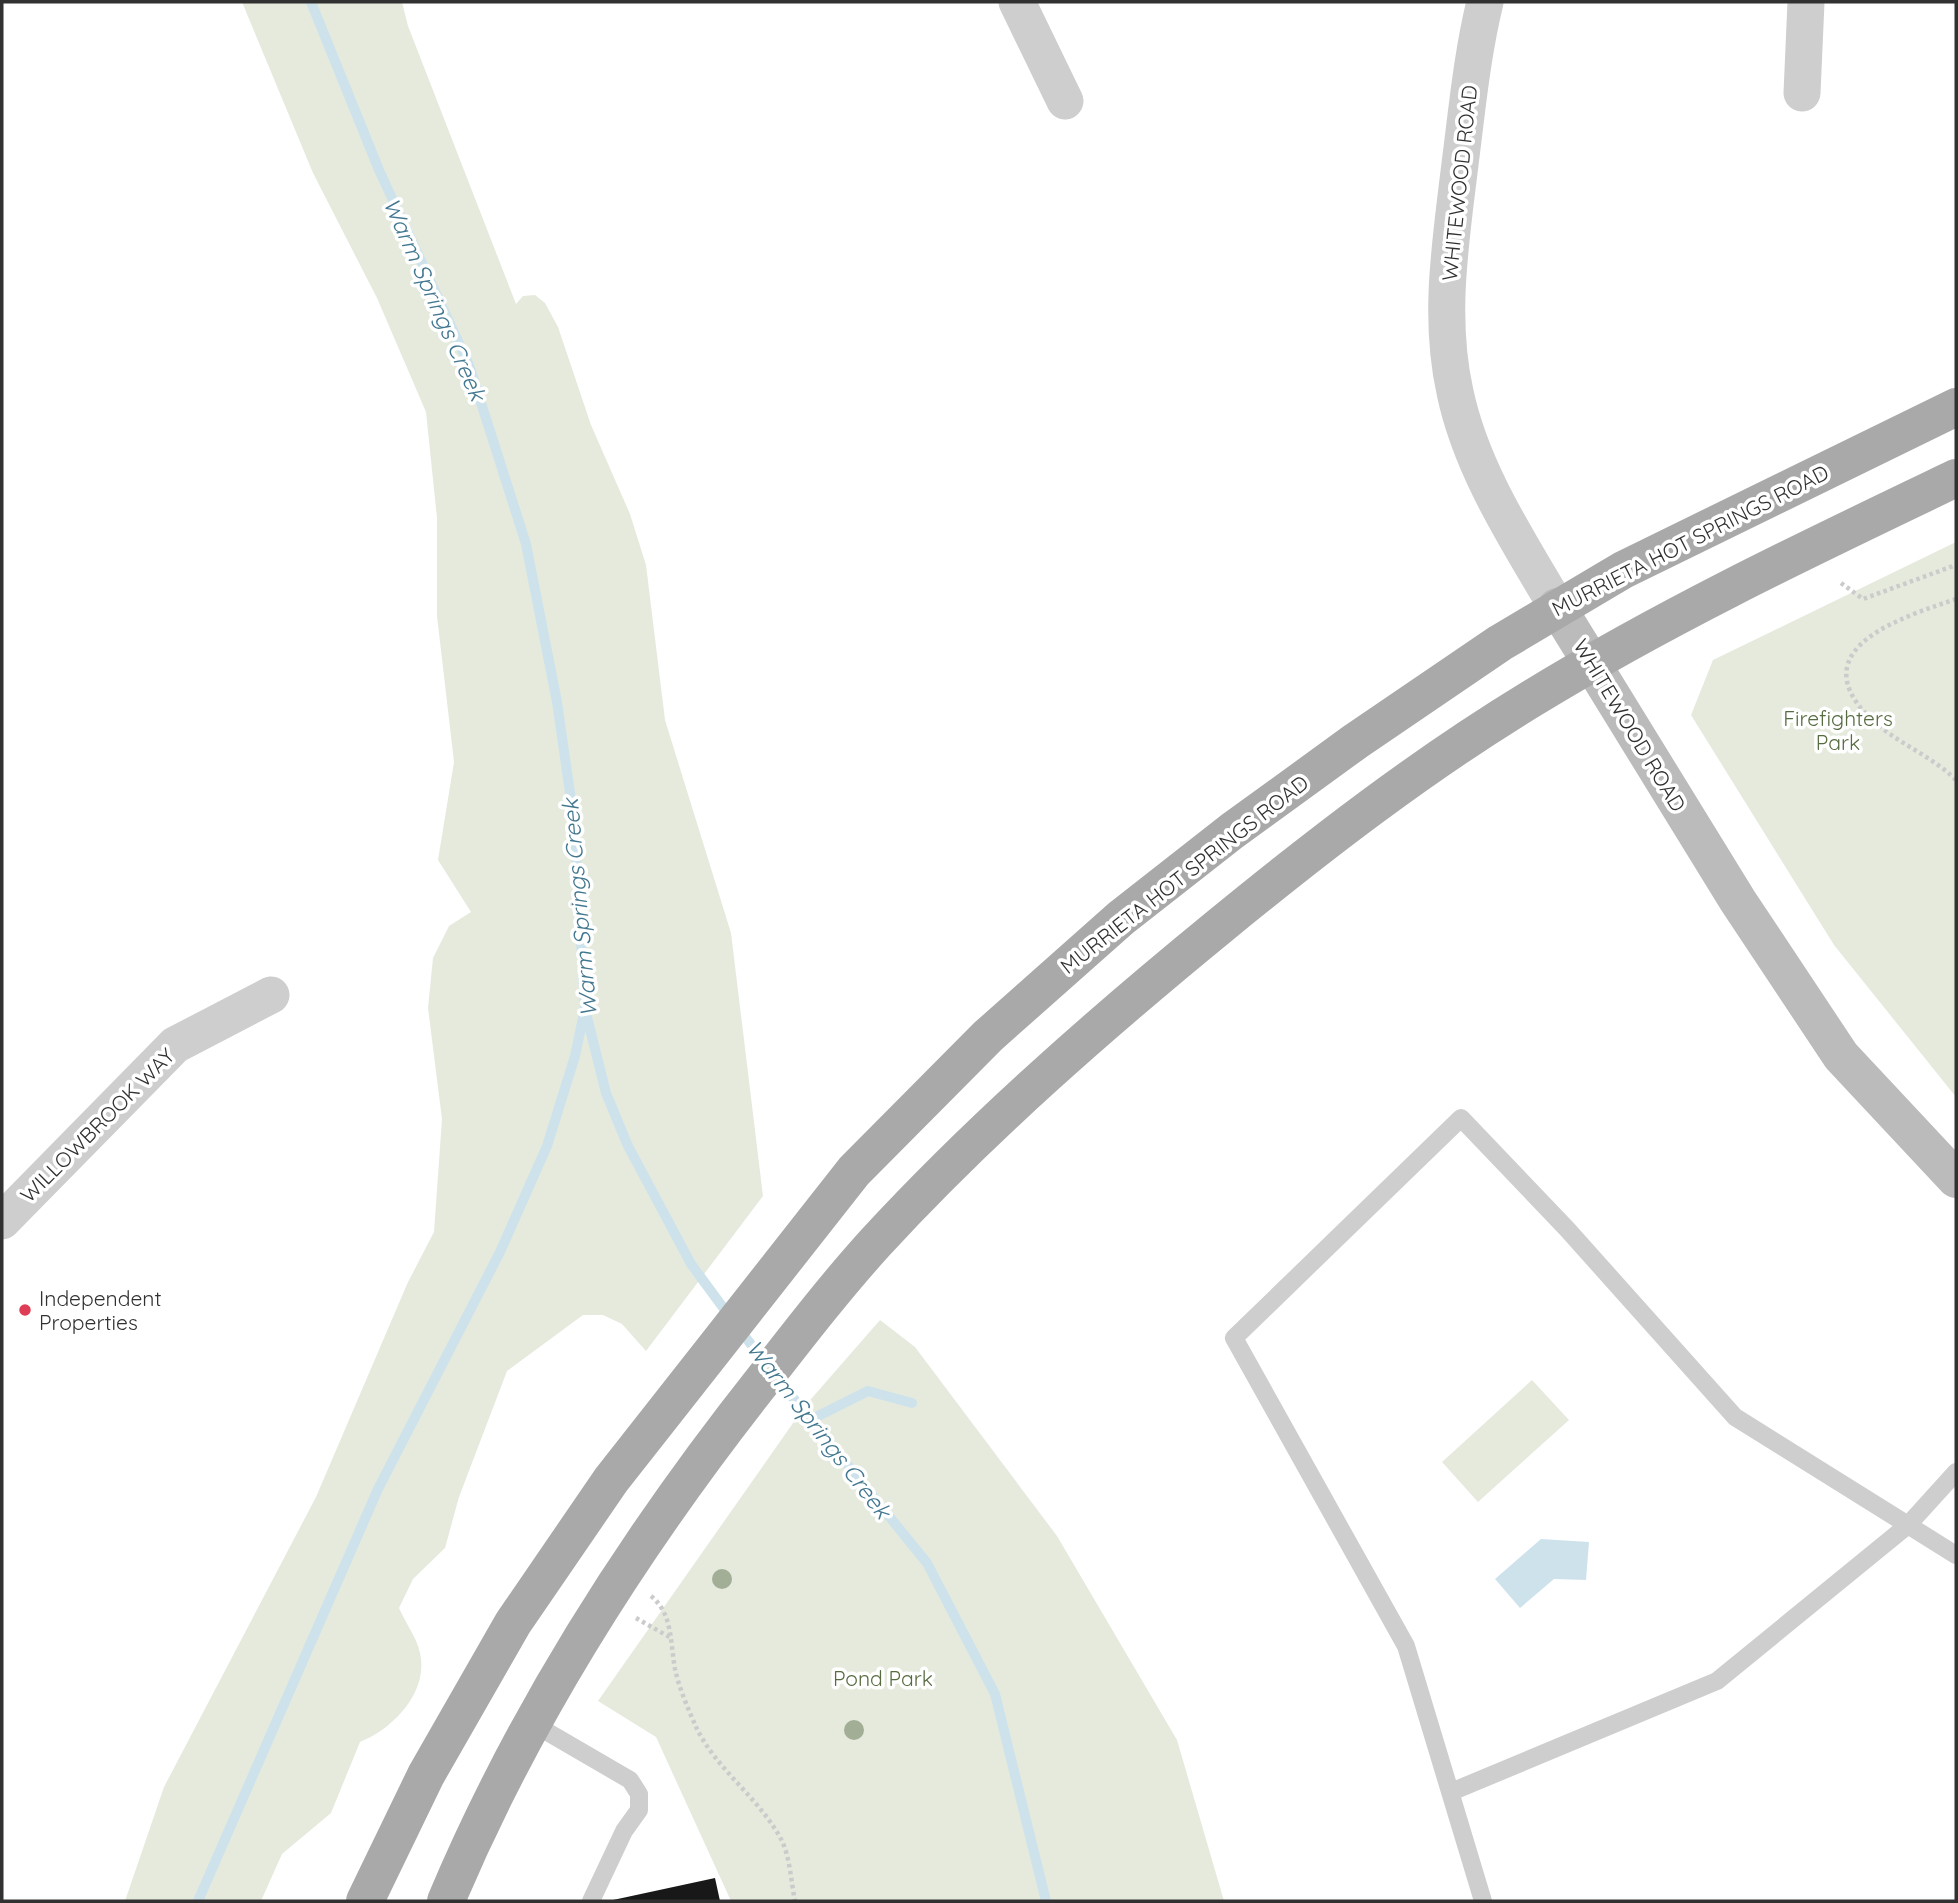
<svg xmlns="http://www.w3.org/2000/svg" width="1958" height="1903" font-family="Quicksand,sans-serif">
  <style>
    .green { fill: #e5eadd }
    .water { fill: #cee2ec }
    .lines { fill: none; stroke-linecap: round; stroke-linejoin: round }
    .stream { stroke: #cee2ec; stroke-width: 10 }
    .building { fill: #181818 }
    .path { stroke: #cbcbcb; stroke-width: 4.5; stroke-dasharray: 3.5 3.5; stroke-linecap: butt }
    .lane { stroke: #cecece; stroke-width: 18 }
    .street { stroke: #cecece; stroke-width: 37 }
    .secondary { stroke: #bbb; stroke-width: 38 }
    .primary { stroke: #a9a9a9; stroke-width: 38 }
    .tree { fill: #a3ae96 }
    .poi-dot { fill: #de3d55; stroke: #fff; stroke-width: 2.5 }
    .labels { text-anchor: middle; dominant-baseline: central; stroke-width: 7; stroke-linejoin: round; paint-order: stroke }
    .street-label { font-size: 21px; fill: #313131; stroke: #fff }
    .park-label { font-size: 21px; fill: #576b40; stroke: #fff }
    .poi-label { font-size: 21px; fill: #313131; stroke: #fff; text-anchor: start }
    .water-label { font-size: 23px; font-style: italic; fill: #427790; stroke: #fff }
  </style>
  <rect width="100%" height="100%" fill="#fff"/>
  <path class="green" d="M242,2H402L408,26L516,304L523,296L535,295L545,303L558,327L591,425L630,514L646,565L665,720L731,933L763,1196L646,1351L622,1324L603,1315H583L507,1371L459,1497L445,1548L413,1579L399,1608C405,1622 417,1638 420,1653C429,1692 393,1729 360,1742L331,1813L282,1854L261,1901H125L164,1787L316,1497L408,1282L434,1232L442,1119L428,1008L433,958L449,926L471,912L438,860L454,762L437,616V518L426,412L377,298L313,173Z
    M1956,542V1097L1834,945L1691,715L1713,660Z
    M880,1320L915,1347L1057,1536L1177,1740L1224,1901H731L656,1737L598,1701L805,1406Z
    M1532,1380L1569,1420L1478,1502L1442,1462Z"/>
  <path class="water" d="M1541,1539L1589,1542L1586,1580L1554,1579L1520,1608L1495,1579Z"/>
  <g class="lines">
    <path class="stream" d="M311,2L379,170L469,365L526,544L557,702L574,821L585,1009L606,1093L628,1146L691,1264L730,1317
      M740,1330L766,1364
      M776,1377L927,1563L995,1694L1046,1901
      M808,1421L868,1391L912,1403
      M198,1901L378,1489L500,1252L547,1146L575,1056L584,1013"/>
  </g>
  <path class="building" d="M715,1878L720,1901H613V1900Z"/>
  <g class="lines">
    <path class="path" d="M1841,583L1863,599L1956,565
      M1956,599C1907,616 1803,646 1866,714C1891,741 1930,754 1956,780
      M651,1596C673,1614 670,1642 675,1669C679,1688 689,1711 697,1729C718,1771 759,1798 781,1839C790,1856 791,1882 795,1901
      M636,1618L671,1638"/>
    <path class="lane" d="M532,1723L630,1780L639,1794V1810L624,1831L591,1901
      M1451,1792L1717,1681L1908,1525L1956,1472
      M1483,1901L1406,1646L1234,1338L1461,1118L1567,1229L1735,1417L1956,1555"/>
    <path class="street" d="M1017,2L1065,101
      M1485,2C1472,55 1467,110 1460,164C1451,240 1438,316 1455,392C1471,469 1517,539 1557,607
      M1802,93L1806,2
      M2,1221L175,1045L271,995"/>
    <path class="secondary" d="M1557,607L1738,901L1841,1056L1956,1179"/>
    <path class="primary" d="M365,1901L426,1775L513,1623L611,1480L854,1171L988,1036L1121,918L1232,831L1356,741L1500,643L1623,570L1956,407
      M446,1901C526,1711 639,1536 767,1375C802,1330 837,1285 875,1243C981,1128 1100,1024 1221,925C1320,844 1421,766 1531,699C1668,615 1812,547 1956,478"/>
  </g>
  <g class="tree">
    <circle cx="722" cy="1579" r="10"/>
    <circle cx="854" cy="1730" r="10"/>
  </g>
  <circle class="poi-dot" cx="25" cy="1310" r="7"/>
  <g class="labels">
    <g class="street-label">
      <text transform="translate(1459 183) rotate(-84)">WHITEWOOD ROAD</text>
      <text transform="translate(1690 540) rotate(-27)">MURRIETA HOT SPRINGS ROAD</text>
      <text transform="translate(1630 725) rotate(59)">WHITEWOOD ROAD</text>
      <text transform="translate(1184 874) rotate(-38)">MURRIETA HOT SPRINGS ROAD</text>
      <text transform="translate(97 1125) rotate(-45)">WILLOWBROOK WAY</text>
    </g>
    <g class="park-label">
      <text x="1838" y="718">Firefighters<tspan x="1838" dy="24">Park</tspan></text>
      <text x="883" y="1678">Pond Park</text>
    </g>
    <g class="poi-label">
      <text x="39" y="1298">Independent<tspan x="39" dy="24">Properties</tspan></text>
    </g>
    <g class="water-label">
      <text transform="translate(435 299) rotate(66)">Warm Springs Creek</text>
      <text transform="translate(579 908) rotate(-95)">Warm Springs Creek</text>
      <text transform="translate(819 1429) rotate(52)">Warm Springs Creek</text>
    </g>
  </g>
  <rect width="1958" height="1903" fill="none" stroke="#313131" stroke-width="7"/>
</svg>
